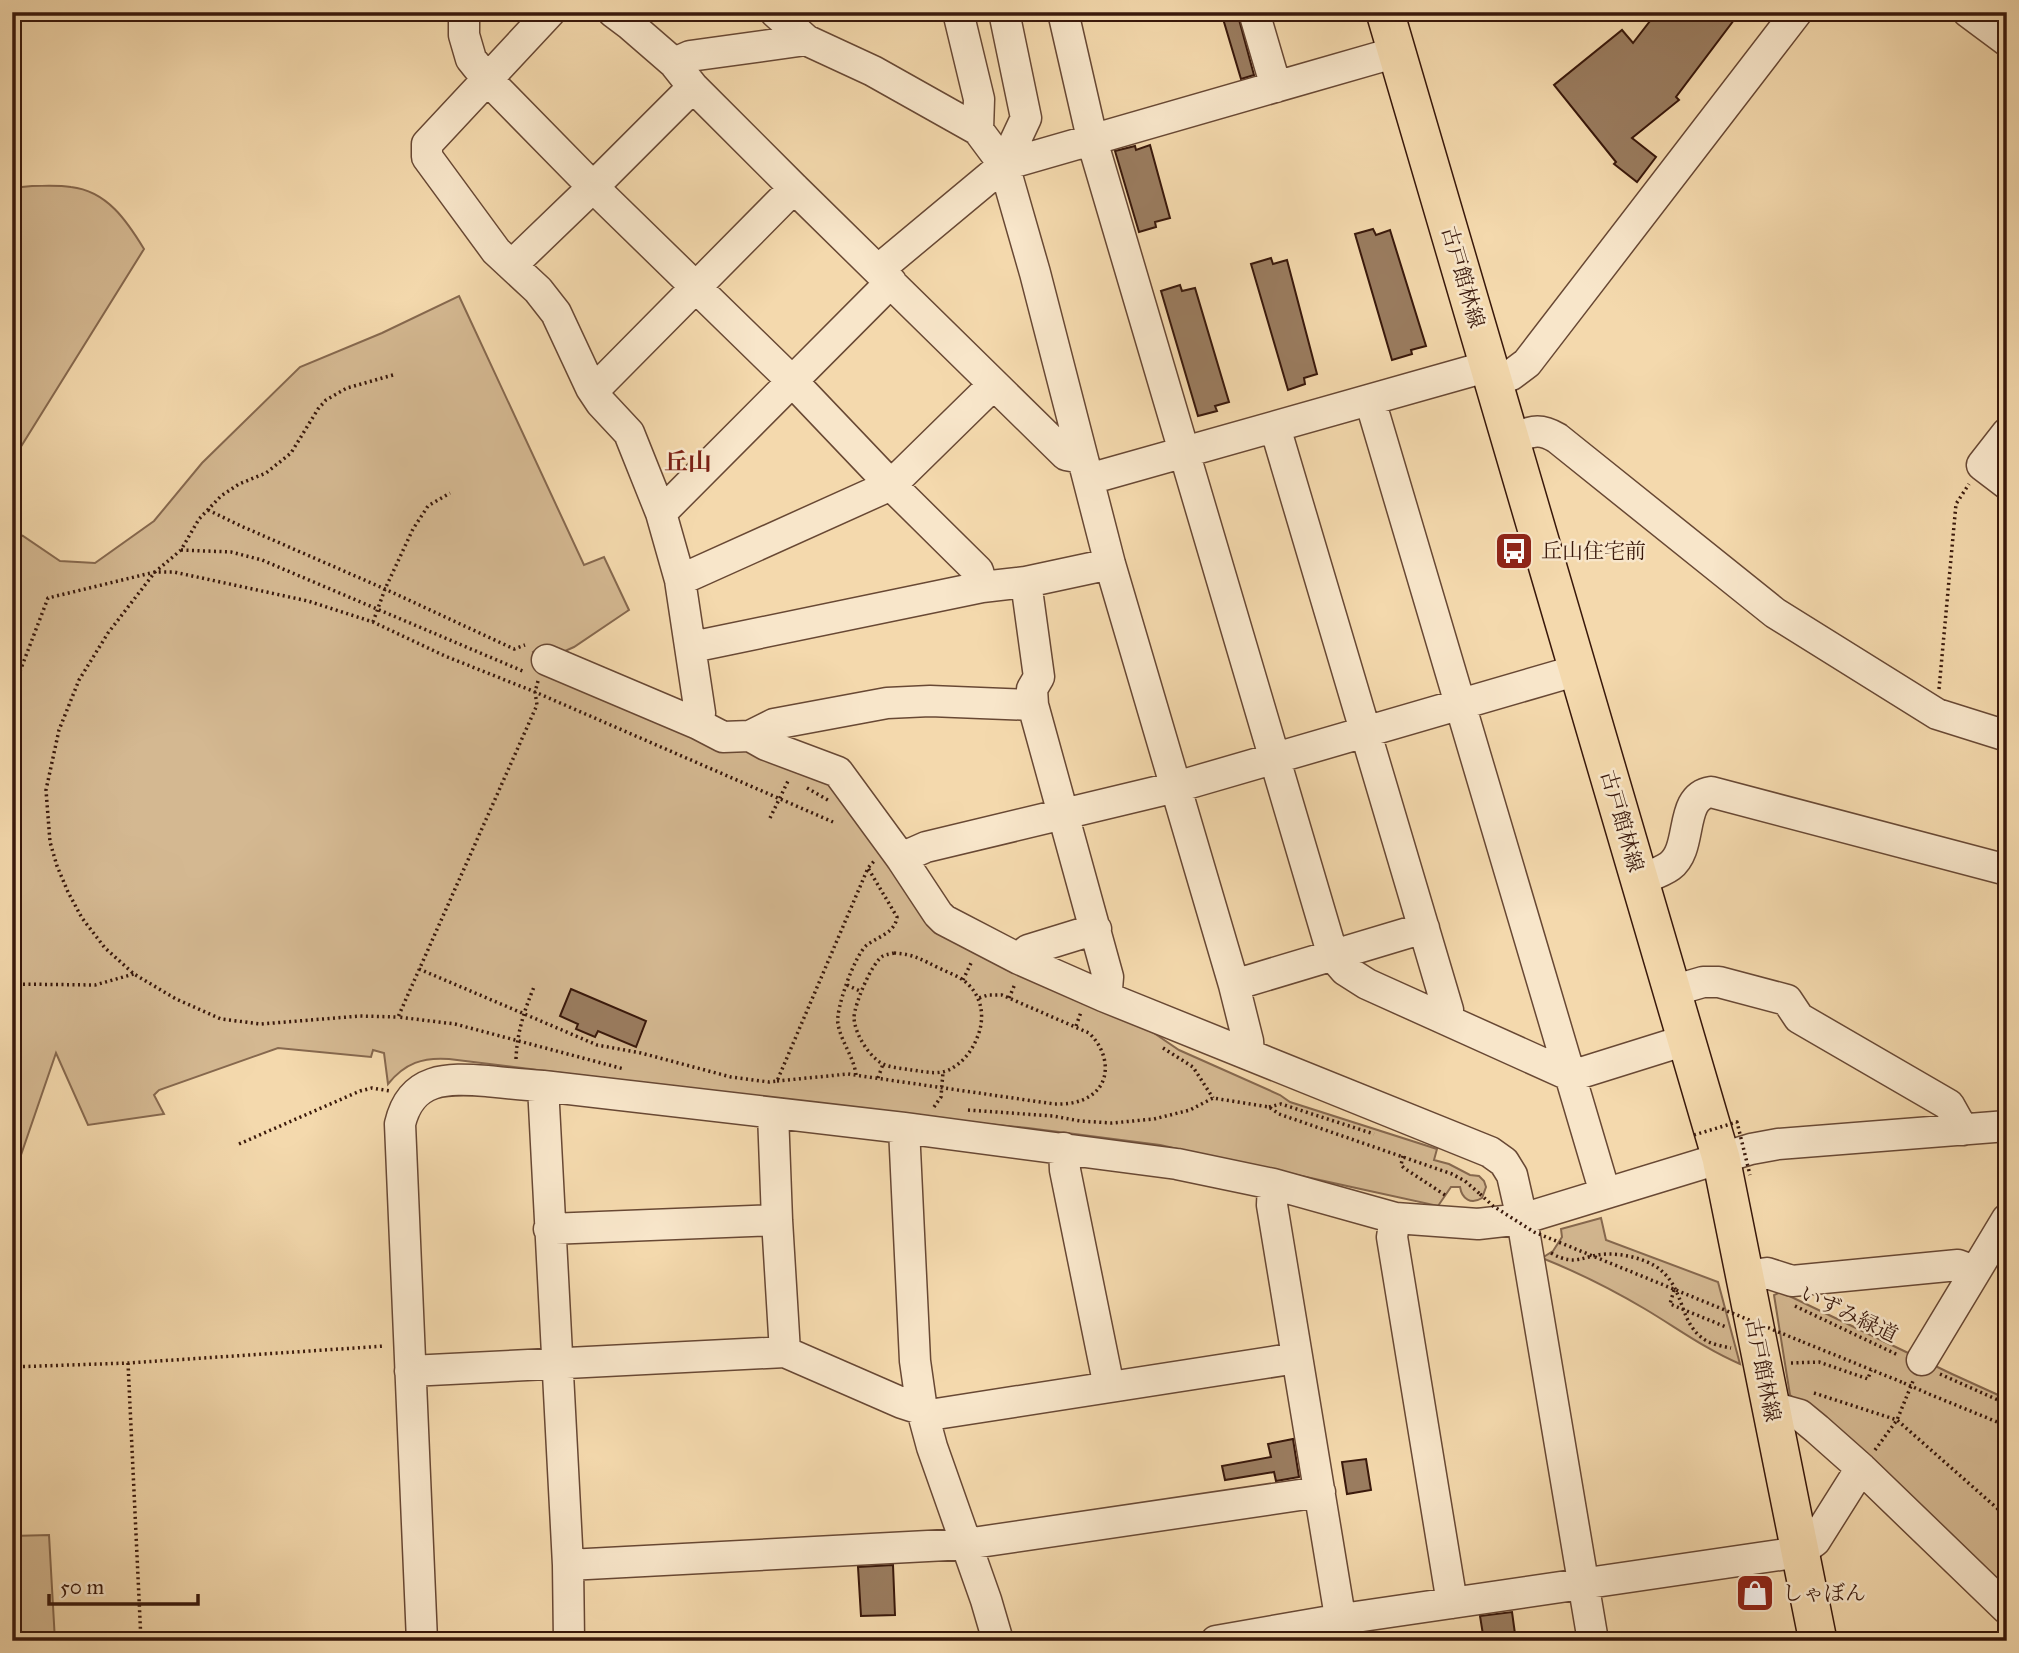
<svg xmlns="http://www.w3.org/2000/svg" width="2019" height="1653" font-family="'IM FELL Great Primer','Noto Serif JP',serif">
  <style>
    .green { fill: #d4b891; stroke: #86684e; stroke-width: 2 }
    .building { fill: #9a7c5f; stroke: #39180b; stroke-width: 2 }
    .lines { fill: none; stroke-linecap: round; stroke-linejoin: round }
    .minor-casing { stroke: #684834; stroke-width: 33 }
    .major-casing { stroke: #39180b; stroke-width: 40 }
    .path { stroke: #39180b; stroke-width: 3.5; stroke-dasharray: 2 3.5; stroke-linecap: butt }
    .minor { stroke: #f8e6ca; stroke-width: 30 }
    .major { stroke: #f4d9ad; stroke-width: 37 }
    .path-bridge { stroke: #39180b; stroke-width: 3.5; stroke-dasharray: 2 3.5; stroke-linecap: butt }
    .labels { text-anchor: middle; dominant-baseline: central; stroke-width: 5; stroke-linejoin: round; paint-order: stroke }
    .street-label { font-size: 21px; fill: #39180b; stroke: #f8e6ca }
    .poi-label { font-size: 21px; fill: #39180b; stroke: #f8e6ca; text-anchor: start }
    .quarter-label { font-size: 24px; font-weight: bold; fill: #7a1f14; stroke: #f8e6ca }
  </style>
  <rect width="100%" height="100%" fill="#f4d9ad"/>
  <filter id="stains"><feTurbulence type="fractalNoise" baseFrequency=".00286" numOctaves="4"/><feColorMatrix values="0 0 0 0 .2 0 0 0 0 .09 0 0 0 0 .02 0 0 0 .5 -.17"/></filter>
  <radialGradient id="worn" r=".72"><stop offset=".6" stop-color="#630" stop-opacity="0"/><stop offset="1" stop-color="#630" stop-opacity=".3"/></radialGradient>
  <path class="green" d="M32,186C45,186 58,185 71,187C107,191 127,221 144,249L12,461V188Z
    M459,296L584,565L604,557L629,610L574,647L554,656L539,649L533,652L537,663L827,776L934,922L1151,1031L1179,1050L1280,1095L1290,1102L1437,1149L1434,1160L1449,1164L1470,1175L1479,1176L1484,1181L1486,1187L1482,1198C1471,1205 1462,1199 1460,1187H1451L1438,1206L1160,1145L1028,1128L922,1118L449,1059C423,1057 405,1063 388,1084L384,1053L373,1050L371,1057L278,1048L159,1090L154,1095L164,1114L88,1125L56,1053L21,1155L12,1197V532L23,536L60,561L95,563L154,521L202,463L300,367L382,333Z
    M1601,1218L1606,1240L1718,1282L1740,1364C1705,1349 1677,1328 1645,1309C1613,1290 1577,1272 1542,1258L1553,1251L1562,1237L1561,1229Z
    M1781,1292L1952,1374L2007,1399V1600L1867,1462L1790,1395L1774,1295Z
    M49,1535L55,1641H12V1536Z"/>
  <path class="building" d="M1221,12H1237L1254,75L1241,79Z
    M1657,12H1740L1676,97L1679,100L1632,138L1656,157L1637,182L1614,164L1616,162L1554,85L1622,30L1633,43Z
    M1150,145L1170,218L1155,222L1156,227L1139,232L1115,151L1135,146L1136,150Z
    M1373,229L1376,235L1390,230L1426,346L1411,350L1412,354L1392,360L1355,234Z
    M1271,258L1273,264L1287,260L1317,374L1304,378L1305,384L1288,390L1251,264Z
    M1180,285L1182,291L1195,288L1229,402L1215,406L1217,411L1198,416L1161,291Z
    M571,989L646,1021L636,1047L598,1031L595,1037L576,1029L578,1024L560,1016Z
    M1293,1439L1299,1477L1276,1481L1274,1472L1225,1480L1222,1466L1271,1457L1268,1444Z
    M1366,1459L1371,1490L1347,1494L1342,1462Z
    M893,1565L895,1615L861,1616L858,1567Z
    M1766,1580L1768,1603L1745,1605L1742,1583Z
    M1512,1612L1516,1641H1484L1480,1616Z"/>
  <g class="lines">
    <defs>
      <path id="minor" d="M464,12V35L471,59L487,79L593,187L792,381L891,485L978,571L982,587
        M550,12L427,144V157L496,251L538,290L556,313L591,388L601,403L629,433L661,513L680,580L700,713L698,724
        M613,12L629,24L674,63L693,87L794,188L1066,455L1082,458
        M775,12L806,40
        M958,12L979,99L978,130
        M1063,12L1094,147L1333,956L1345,970L1367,984L1571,1076L1686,1040
        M1254,12L1276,87
        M1968,12L2007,41
        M674,63L690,56L806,40L873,71L978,130L1004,165L1035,273L1110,564L1234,985L1248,1041L1249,1054
        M1004,165L1026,118L1004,12
        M512,265L593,187L693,87
        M878,270L1004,165L1397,52
        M1493,381L1511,375L1527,363L1797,12
        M591,388L598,386L794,188
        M1370,400L1605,1193
        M1275,427L1448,1010L1445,1019
        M2007,433L1982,465L2007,484
        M1510,439C1530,433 1537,426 1557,438L1775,613L1937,714L2007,736
        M1089,479L1489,366
        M661,513L891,282
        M680,580L891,485L993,385
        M1026,582L1039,677L1032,689L1033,705L1108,977L1107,989L1103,996
        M692,647L982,587L1026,582L1110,564
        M547,660L698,724L723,737L750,736L766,745L838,772L901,858L938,914L944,920L1019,959L1103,996L1490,1152L1504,1162L1512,1175L1522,1219L1593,1641
        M750,736L774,724L887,703L930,701L1033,705
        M901,858L926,847L1176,787L1578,670
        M1639,880C1649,876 1662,872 1670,866C1694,848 1678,797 1711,792L2007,870
        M1019,959L1028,950L1096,929
        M1234,985L1424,928
        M1672,991L1703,982H1719L1787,1000L1799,1018L1949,1105L1963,1130
        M543,1086L568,1565L569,1641
        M773,1113L777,1220L785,1352
        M904,1128L915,1361L922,1410L932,1447L986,1600L998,1641
        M1064,1148L1065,1170L1109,1387
        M1273,1184L1272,1205L1344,1641
        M1395,1218L1392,1237L1452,1603
        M549,1229L777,1220
        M1744,1276L1767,1273L1792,1281L1958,1265L1974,1271
        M1922,1360L2007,1219
        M410,1371L785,1352L902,1403L936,1414L1297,1358
        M1771,1410H1782L1800,1415L1817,1429L1861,1468L2007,1609
        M568,1565L966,1544L1320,1492
        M422,1641L400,1124C411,1077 447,1078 487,1081C506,1083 524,1085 543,1086L904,1128L1177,1164L1273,1184L1395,1218L1478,1224L1522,1219L1751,1149L1778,1144L2007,1126
        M1216,1641L1342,1619L1800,1552L1815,1541L1861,1468"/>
      <path id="major" d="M1385,12L1721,1158L1818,1641"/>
    </defs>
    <use href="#minor" class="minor-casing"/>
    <use href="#major" class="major-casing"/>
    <path class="path" d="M393,375L347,388L326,400L318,409L291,453L266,473L239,484L221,496L199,519L181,550L155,572L108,633L79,680L59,730L46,790L50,842L57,866L68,892L82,918L105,948L134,974L176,999L221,1019L261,1024L360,1016L398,1017
      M208,510L241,526L385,589L514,649L525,645
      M181,550L231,552L262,560L525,672
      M373,622L385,589L413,529L428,506L450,493
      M538,681L535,692L537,705L398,1017L455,1024L624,1069
      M1939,689L1956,504L1969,484
      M12,692L48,598L155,572H174L308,601L373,622L445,656L535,692L833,822
      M12,714V723
      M807,788L828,800
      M770,818L789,779
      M894,953C914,954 922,960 939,968C947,972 956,975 963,980C982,994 986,1017 977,1038C972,1050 965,1060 954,1067C941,1076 927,1072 912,1070C901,1068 886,1068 877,1060C866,1051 855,1033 854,1018C854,1005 872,962 883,956C887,954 891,954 894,953Z
      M419,969L597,1045L641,1053L731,1077L769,1082L777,1081L868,868L875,860
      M963,980L972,961
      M12,984L95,985L134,974
      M847,985L862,992
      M1009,998L1015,984
      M1076,1026L1081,1012
      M1163,1048L1193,1067L1213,1098
      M516,1059C517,1033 524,1011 534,987
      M856,1075C854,1057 841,1042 838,1024C835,1010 855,954 867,945C879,936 895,933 897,917L868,868
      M878,1078L883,1064
      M777,1081L848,1074L1054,1104C1061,1104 1069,1104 1076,1102C1112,1093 1113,1056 1089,1033L1002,995H988L979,998
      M934,1107L941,1097L943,1072
      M1269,1107L1281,1104L1374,1134
      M968,1110L1053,1116L1080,1121L1112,1123L1154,1119L1190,1110L1213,1098L1269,1107L1279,1114L1452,1174L1465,1181L1480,1194
      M239,1144L360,1091L372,1088L390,1091
      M1403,1156L1401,1165L1404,1168L1445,1195
      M1551,1253C1577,1268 1584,1254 1608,1254C1623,1254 1642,1258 1655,1266C1685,1285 1678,1319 1701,1337C1709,1344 1721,1346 1731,1348
      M1795,1306L1898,1355
      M1803,1342L1904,1383
      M128,1363L141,1641
      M1791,1363L1819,1362L1868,1379L1871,1370
      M12,1367L128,1363L385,1346
      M1940,1374L2007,1404
      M1814,1393L1897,1420L2007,1517
      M1929,1394L2007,1426
      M1875,1450L1897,1420L1913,1381"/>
    <use href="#minor" class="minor"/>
    <use href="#major" class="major"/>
    <path class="path-bridge" d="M1694,1135L1737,1122L1750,1175
      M1480,1194L1493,1206L1534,1232L1803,1342
      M1674,1290L1670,1304L1726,1327
      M1904,1383L1929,1394"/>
  </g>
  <defs>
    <symbol id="bus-square" viewBox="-11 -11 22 22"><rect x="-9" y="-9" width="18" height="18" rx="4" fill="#8f2418" stroke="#f8e6ca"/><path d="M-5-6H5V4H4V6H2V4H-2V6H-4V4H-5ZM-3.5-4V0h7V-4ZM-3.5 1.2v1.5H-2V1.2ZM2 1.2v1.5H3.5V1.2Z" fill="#fff"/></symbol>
    <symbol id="shop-square" viewBox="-11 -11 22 22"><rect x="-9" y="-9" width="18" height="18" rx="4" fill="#8f2418" stroke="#f8e6ca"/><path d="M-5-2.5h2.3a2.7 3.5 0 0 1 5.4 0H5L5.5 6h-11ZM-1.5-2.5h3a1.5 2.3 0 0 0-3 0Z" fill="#fff"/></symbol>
  </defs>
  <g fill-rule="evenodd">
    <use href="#bus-square" x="1492" y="529" width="44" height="44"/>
    <use href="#shop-square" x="1733" y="1571" width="44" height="44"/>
  </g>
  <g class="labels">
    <g class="street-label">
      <text transform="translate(1463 277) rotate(74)">古戸館林線</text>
      <text transform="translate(1622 821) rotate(74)">古戸館林線</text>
      <text transform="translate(1849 1314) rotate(25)">いずみ緑道</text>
      <text transform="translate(1763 1370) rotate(79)">古戸館林線</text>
    </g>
    <g class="poi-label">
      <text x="1541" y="551">丘山住宅前</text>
      <text x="1782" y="1593">しゃぼん</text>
    </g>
    <g class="quarter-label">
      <text x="688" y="462">丘山</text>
    </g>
  </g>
  <rect width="2019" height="1653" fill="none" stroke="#f4d9ad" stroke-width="42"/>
  <rect x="14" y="14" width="1991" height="1625" fill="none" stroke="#39180b" stroke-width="3.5"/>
  <rect x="21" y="21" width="1977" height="1611" fill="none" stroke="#39180b" stroke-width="2"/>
  <path d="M49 1594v10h149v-10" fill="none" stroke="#39180b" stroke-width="3.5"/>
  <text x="60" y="1594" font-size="21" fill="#39180b" stroke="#f8e6ca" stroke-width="5" paint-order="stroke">50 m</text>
  <rect width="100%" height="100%" filter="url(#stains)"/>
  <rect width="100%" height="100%" fill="url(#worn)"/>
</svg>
